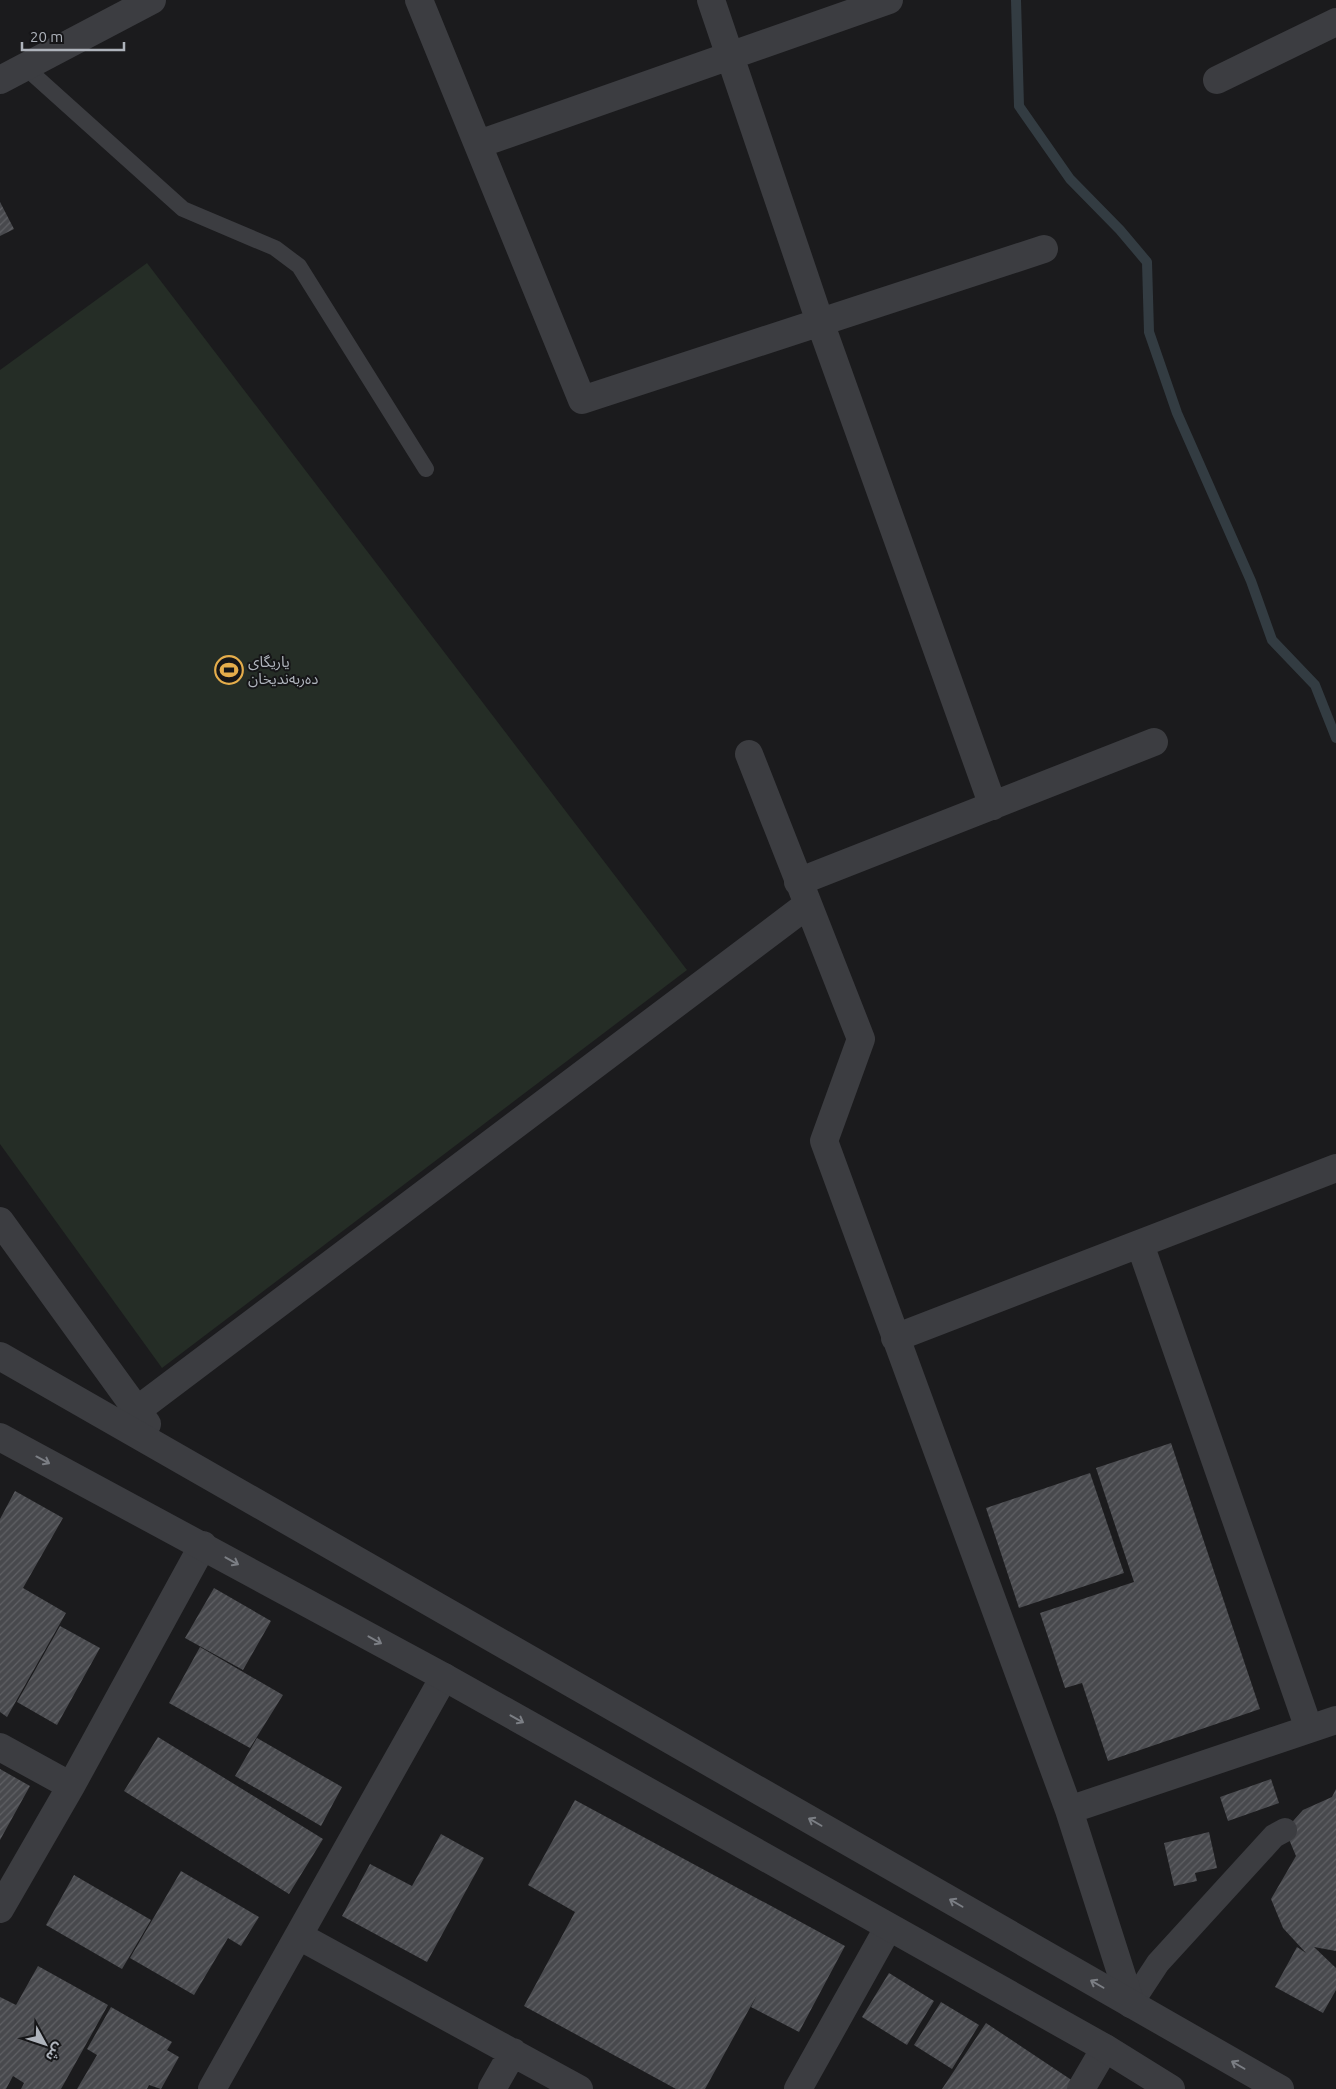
<svg xmlns="http://www.w3.org/2000/svg" width="1336" height="2089" font-family="Ubuntu,'Noto Sans Arabic',sans-serif">
  <style>
    .green { fill: #252d26 }
    .lines { fill: none; stroke-linecap: round; stroke-linejoin: round }
    .stream { stroke: #333c42; stroke-width: 10 }
    .building { fill: url(#building-hatch) }
    .service { stroke: #3c3d41; stroke-width: 16 }
    .pedestrian { stroke: #3c3d41; stroke-width: 24 }
    .minor { stroke: #3c3d41; stroke-width: 28 }
    .tertiary { stroke: #3c3d41; stroke-width: 28 }
    .oneway { stroke: #7b7e84 }
    .labels { text-anchor: middle; dominant-baseline: central; stroke-width: 4; stroke-linejoin: round; paint-order: stroke }
    .poi-label { font-size: 15px; fill: #aeb3bb; stroke: #161618; text-anchor: start }
  </style>
  <defs>
    <pattern id="building-hatch" width="6" height="6" patternUnits="userSpaceOnUse" patternTransform="scale(1.25)"><rect width="6" height="6" fill="#48494d"/><path d="M-1 1l2-2M0 6l6-6M5 7l2-2" fill="none" stroke="#606165"/></pattern>
  </defs>
  <rect width="100%" height="100%" fill="#1b1b1d"/>
  <path class="green" d="M147,263L687,970L162,1368L0,1144V370Z"/>
  <g class="lines">
    <path class="stream" d="M1016,0L1019,106L1070,179L1120,230L1147,262L1149,332L1177,413L1251,581L1272,640L1315,685L1336,738"/>
  </g>
  <path class="building" d="M0,202L14,229L0,236Z
    M1171,1443L1260,1709L1108,1761L1082,1683L1065,1688L1040,1613L1134,1582L1096,1468Z
    M1090,1473L1124,1573L1019,1608L986,1508Z
    M15,1491L63,1518L23,1588L66,1613L7,1717L0,1712V1519Z
    M214,1588L271,1621L243,1670L185,1638Z
    M60,1626L100,1648L57,1725L17,1702Z
    M200,1647L283,1695L250,1748L169,1703Z
    M158,1737L323,1839L289,1894L124,1791Z
    M257,1738L342,1787L321,1826L235,1776Z
    M0,1769L30,1786L0,1840Z
    M1271,1779L1279,1803L1228,1821L1220,1797Z
    M1336,1789V1951L1314,1947L1336,1968V1990L1323,2013L1275,1987L1297,1947L1306,1953L1283,1928L1271,1899L1296,1856L1285,1830L1303,1810L1332,1797Z
    M575,1800L845,1946L799,2032L751,2007L757,1995L705,2089H676L524,2006L575,1912L528,1885Z
    M1209,1832L1217,1868L1195,1873L1197,1881L1174,1886L1164,1843Z
    M441,1834L484,1858L427,1962L342,1916L370,1864L412,1886Z
    M181,1871L259,1917L241,1946L228,1938L194,1995L130,1958Z
    M74,1875L151,1920L122,1969L46,1925Z
    M38,1966L108,2005L61,2089H21L24,2083L13,2076L6,2089H0V1997L16,2005Z
    M889,1973L934,2001L907,2045L862,2017Z
    M941,2002L979,2025L952,2069L914,2045Z
    M111,2007L172,2042L167,2050L179,2057L161,2089L149,2085L147,2089H77L97,2055L87,2049Z
    M986,2023L1073,2081L1068,2089H942Z"/>
  <g class="lines">
    <path class="service" d="M25,67L183,209L275,248L299,266L426,469"/>
    <path class="pedestrian" d="M1131,2004L1158,1963L1274,1836L1285,1830"/>
    <path class="minor" d="M419,0L582,400L1044,249
      M711,0L820,322L993,806
      M0,80L152,0
      M1217,80L1336,22
      M479,144L889,0
      M749,754L861,1039L824,1141L1069,1810L1131,2004
      M798,882L1154,742
      M0,1221L147,1424
      M1140,1244L1309,1729
      M895,1338L1336,1168
      M120,1423L807,905
      M0,1747L71,1786
      M1069,1810L1336,1720
      M0,1909L71,1786L203,1545
      M299,1936L579,2089
      M212,2089L444,1677
      M492,2089L513,2052
      M798,2089L888,1928
      M1081,2089L1105,2048"/>
    <path class="tertiary" d="M0,1356L1280,2089
      M0,1437L444,1677L1105,2048L1171,2089"/>
  </g>
  <defs><path id="oneway-shaft" d="M-6 0H5M1.5-3L5.5 0L1.5 3" fill="none" stroke-width="1.6" stroke-linecap="round" stroke-linejoin="round" transform="scale(1.25)"/></defs>
  <g class="oneway">
    <use href="#oneway-shaft" transform="translate(43 1460) rotate(28)"/>
    <use href="#oneway-shaft" transform="translate(232 1561) rotate(29)"/>
    <use href="#oneway-shaft" transform="translate(375 1640) rotate(29)"/>
    <use href="#oneway-shaft" transform="translate(517 1719) rotate(29)"/>
    <use href="#oneway-shaft" transform="translate(815 1822) rotate(-150)"/>
    <use href="#oneway-shaft" transform="translate(956 1903) rotate(-150)"/>
    <use href="#oneway-shaft" transform="translate(1097 1984) rotate(-150)"/>
    <use href="#oneway-shaft" transform="translate(1238 2065) rotate(-150)"/>
  </g>
  <defs>
    <symbol id="stadium-ring" viewBox="-11 -11 22 22"><circle r="9.5" fill="#161618" stroke="#e5ad4b" stroke-width="1.5"/><path d="M0-5a6.5 5 0 1 0 0 10a6.5 5 0 1 0 0-10ZM-3.5-1.8h7v3.6h-7Z" fill="#e5ad4b"/></symbol>
  </defs>
  <g fill-rule="evenodd">
    <use href="#stadium-ring" x="213" y="654" width="32" height="32"/>
  </g>
  <g class="labels">
    <g class="poi-label">
      <text x="248" y="661">یاریگاى<tspan x="248" dy="17">ده‌ربه‌ندیخان</tspan></text>
    </g>
  </g>
  <g transform="translate(45 2044) rotate(130)" stroke="#161618" stroke-width="4" paint-order="stroke">
  <path d="M0-4L9 19L0 12L-9 19Z" fill="#aeb3bb"/>
  <text y="-8" font-size="14" font-weight="bold" text-anchor="middle" fill="#aeb3bb">ش</text>
  </g>
  <path d="M22 42v8h102v-8" fill="none" stroke="#aeb3bb" stroke-width="2.5"/>
  <text x="30" y="42" font-size="15" fill="#aeb3bb" stroke="#161618" stroke-width="4" paint-order="stroke">20 m</text>
</svg>
